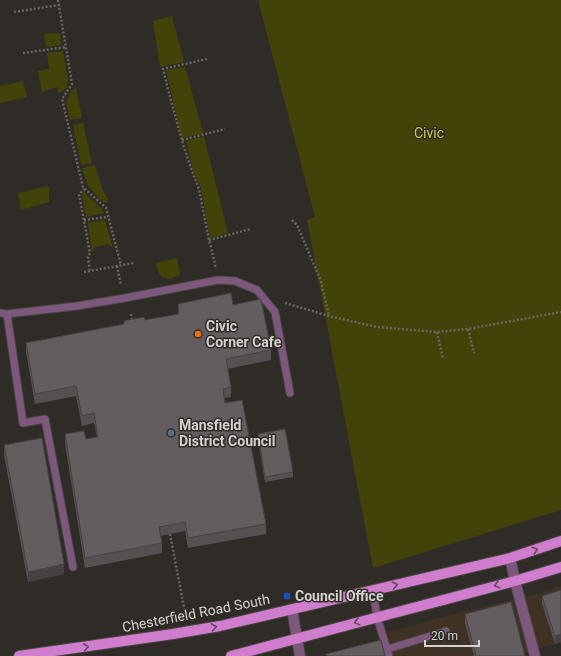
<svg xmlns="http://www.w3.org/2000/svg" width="561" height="656" font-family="Roboto,sans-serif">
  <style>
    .commercial { fill: #3f3124 }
    .green { fill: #434309 }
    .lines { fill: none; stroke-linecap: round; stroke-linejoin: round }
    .lane-casing { stroke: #494742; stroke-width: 9 }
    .street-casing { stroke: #494742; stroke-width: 12 }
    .primary-casing { stroke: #494742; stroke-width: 12 }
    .path { stroke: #696662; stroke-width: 2.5; stroke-dasharray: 2 2; stroke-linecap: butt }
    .lane { stroke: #7e577c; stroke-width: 7 }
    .street { stroke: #7e577c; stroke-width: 10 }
    .primary { stroke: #cf7dcc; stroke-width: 10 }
    .wall { fill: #565053 }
    .shaded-wall { fill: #464143 }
    .building { fill: #645d60; stroke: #464143 }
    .oneway { stroke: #674861 }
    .food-dot { fill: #e8710a; stroke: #2f2c27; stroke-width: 1.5 }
    .service-dot { fill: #5c6f8a; stroke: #2f2c27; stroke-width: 1.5 }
    .transit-dot { fill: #1a4fb4; stroke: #2f2c27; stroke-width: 1.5 }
    .labels { text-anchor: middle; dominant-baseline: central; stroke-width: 3; stroke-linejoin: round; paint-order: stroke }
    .park-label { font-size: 14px; fill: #c8cb58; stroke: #2f2c27 }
    .poi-label { font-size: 14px; font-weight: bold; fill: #d4d2cf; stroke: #2f2c27; text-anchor: start }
    .street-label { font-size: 14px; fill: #d4d2cf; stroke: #2f2c27 }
  </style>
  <rect width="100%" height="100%" fill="#2f2c27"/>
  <path class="commercial" d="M561,586V642L522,654V656H384L379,635L461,612L537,594Z"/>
  <path class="green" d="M258,0H561V510L373,568L307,220L315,217Z
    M172,16L184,62L160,67L153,21Z
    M60,33L61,45L46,47L44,34Z
    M63,51L68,80L67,88L59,93L57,87L42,92L38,71L49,69L47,53Z
    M185,67L203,133L182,138L166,70Z
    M23,81L27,97L0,103V86Z
    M76,88L82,118L70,120L66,103L72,90Z
    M83,123L92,163L81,165L73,125Z
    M204,136L228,233L210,238L201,188L193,169L186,141Z
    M95,165L102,189L108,199L107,203C102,202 100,199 97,196C87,186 86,181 82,168Z
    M49,186V202L21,210L18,193Z
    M84,192L102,209L104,213L86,217L82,194Z
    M105,220L113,248L107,244L95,247L92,252L88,223Z
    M177,258L180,275L170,279L162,277L158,272L156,263Z"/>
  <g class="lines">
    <defs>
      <path id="lane" d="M0,313L7,314L77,306L125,298L218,280L235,281L257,290L275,312L290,393
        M7,314L23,423L45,419L73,567
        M373,590L377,617L389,656
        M388,649L446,631"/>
      <path id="street" d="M510,558L515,581L535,656
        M292,609L300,656"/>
      <path id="primary" d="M19,656L173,634L220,626L510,558L561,541
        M231,656L515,581L561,567"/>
    </defs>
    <use href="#lane" class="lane-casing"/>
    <use href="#street" class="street-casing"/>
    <use href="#primary" class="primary-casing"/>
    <path class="path" d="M58,0L72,84L62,99L83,187L106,208L121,265
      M14,12L59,5
      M23,53L66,47
      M207,59L163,69L169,93L183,144L192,171L199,189L209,240L211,247L216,269
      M182,140L225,129
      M85,189L79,194L90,253L88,257L90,271
      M84,220L108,217
      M292,220L297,225L321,281L329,316
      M209,240L251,229
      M117,266L121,285
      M84,272L134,263
      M285,303L329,316L377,327L437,332L468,329L561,312
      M131,314L133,323
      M468,329L474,353
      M437,332L443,359
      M170,534L186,618"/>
    <use href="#lane" class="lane"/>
    <use href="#street" class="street"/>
    <use href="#primary" class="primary"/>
  </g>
  <path class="wall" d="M178,304L233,305L271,350V360L227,369L231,387V397L225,398V403L266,524V534L188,548L185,531L160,536L162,543V553L85,568L65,444V434L86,439L97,437L94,423L82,426L76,396L35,404L26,352V343L124,324V321L145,320L178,314Z
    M258,434L293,472V477L265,482L258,439Z
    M4,445L64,574L28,582L4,455Z
    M561,590V642L555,644L542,604V596Z
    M465,614L525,656H474L465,624Z"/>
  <path class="shaded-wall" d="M64,564V574L28,582V572Z
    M561,634V642L555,644V636Z"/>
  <path class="building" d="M231,293L233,305L261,299L271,350L226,359L231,387L223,389L225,403L242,400L266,524L188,538L185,522L159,527L162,543L85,558L65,434L84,431L86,439L98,437L94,413L82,416L76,386L35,394L26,343L124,324V321L144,317L145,320L179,314L178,304Z
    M285,429L293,472L265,477L258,434Z
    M42,438L64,564L28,572L4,445Z
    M561,590V634L555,636L542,596Z
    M511,602L525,656H476L465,614Z
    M381,640L385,656H327L326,654Z"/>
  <defs><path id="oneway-chevron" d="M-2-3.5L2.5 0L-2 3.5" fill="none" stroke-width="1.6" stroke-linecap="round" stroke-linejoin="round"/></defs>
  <g class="oneway">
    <use href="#oneway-chevron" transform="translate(535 550) rotate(-18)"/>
    <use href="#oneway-chevron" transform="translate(395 585) rotate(-13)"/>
    <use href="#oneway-chevron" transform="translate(497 585) rotate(165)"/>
    <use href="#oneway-chevron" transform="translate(357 622) rotate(165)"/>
    <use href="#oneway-chevron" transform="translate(214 627) rotate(-10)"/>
    <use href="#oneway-chevron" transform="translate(86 647) rotate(-8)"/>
  </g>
  <circle class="food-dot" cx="198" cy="334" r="4"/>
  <circle class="service-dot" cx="171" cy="433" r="4"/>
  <rect class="transit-dot" x="283" y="592" width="8" height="8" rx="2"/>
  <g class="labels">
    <g class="park-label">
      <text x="429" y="133">Civic</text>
    </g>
    <g class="poi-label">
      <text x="206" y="326">Civic<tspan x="206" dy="16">Corner Cafe</tspan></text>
      <text x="179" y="425">Mansfield<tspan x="179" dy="16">District Council</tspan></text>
      <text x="295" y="596">Council Office</text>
    </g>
    <g class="street-label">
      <text transform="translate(196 613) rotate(-11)">Chesterfield Road South</text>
    </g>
  </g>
  <path d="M425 640v6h54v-6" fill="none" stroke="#d4d2cf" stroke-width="2"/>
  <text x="431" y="640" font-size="12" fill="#d4d2cf" stroke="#2f2c27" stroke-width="3" paint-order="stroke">20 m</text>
</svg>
